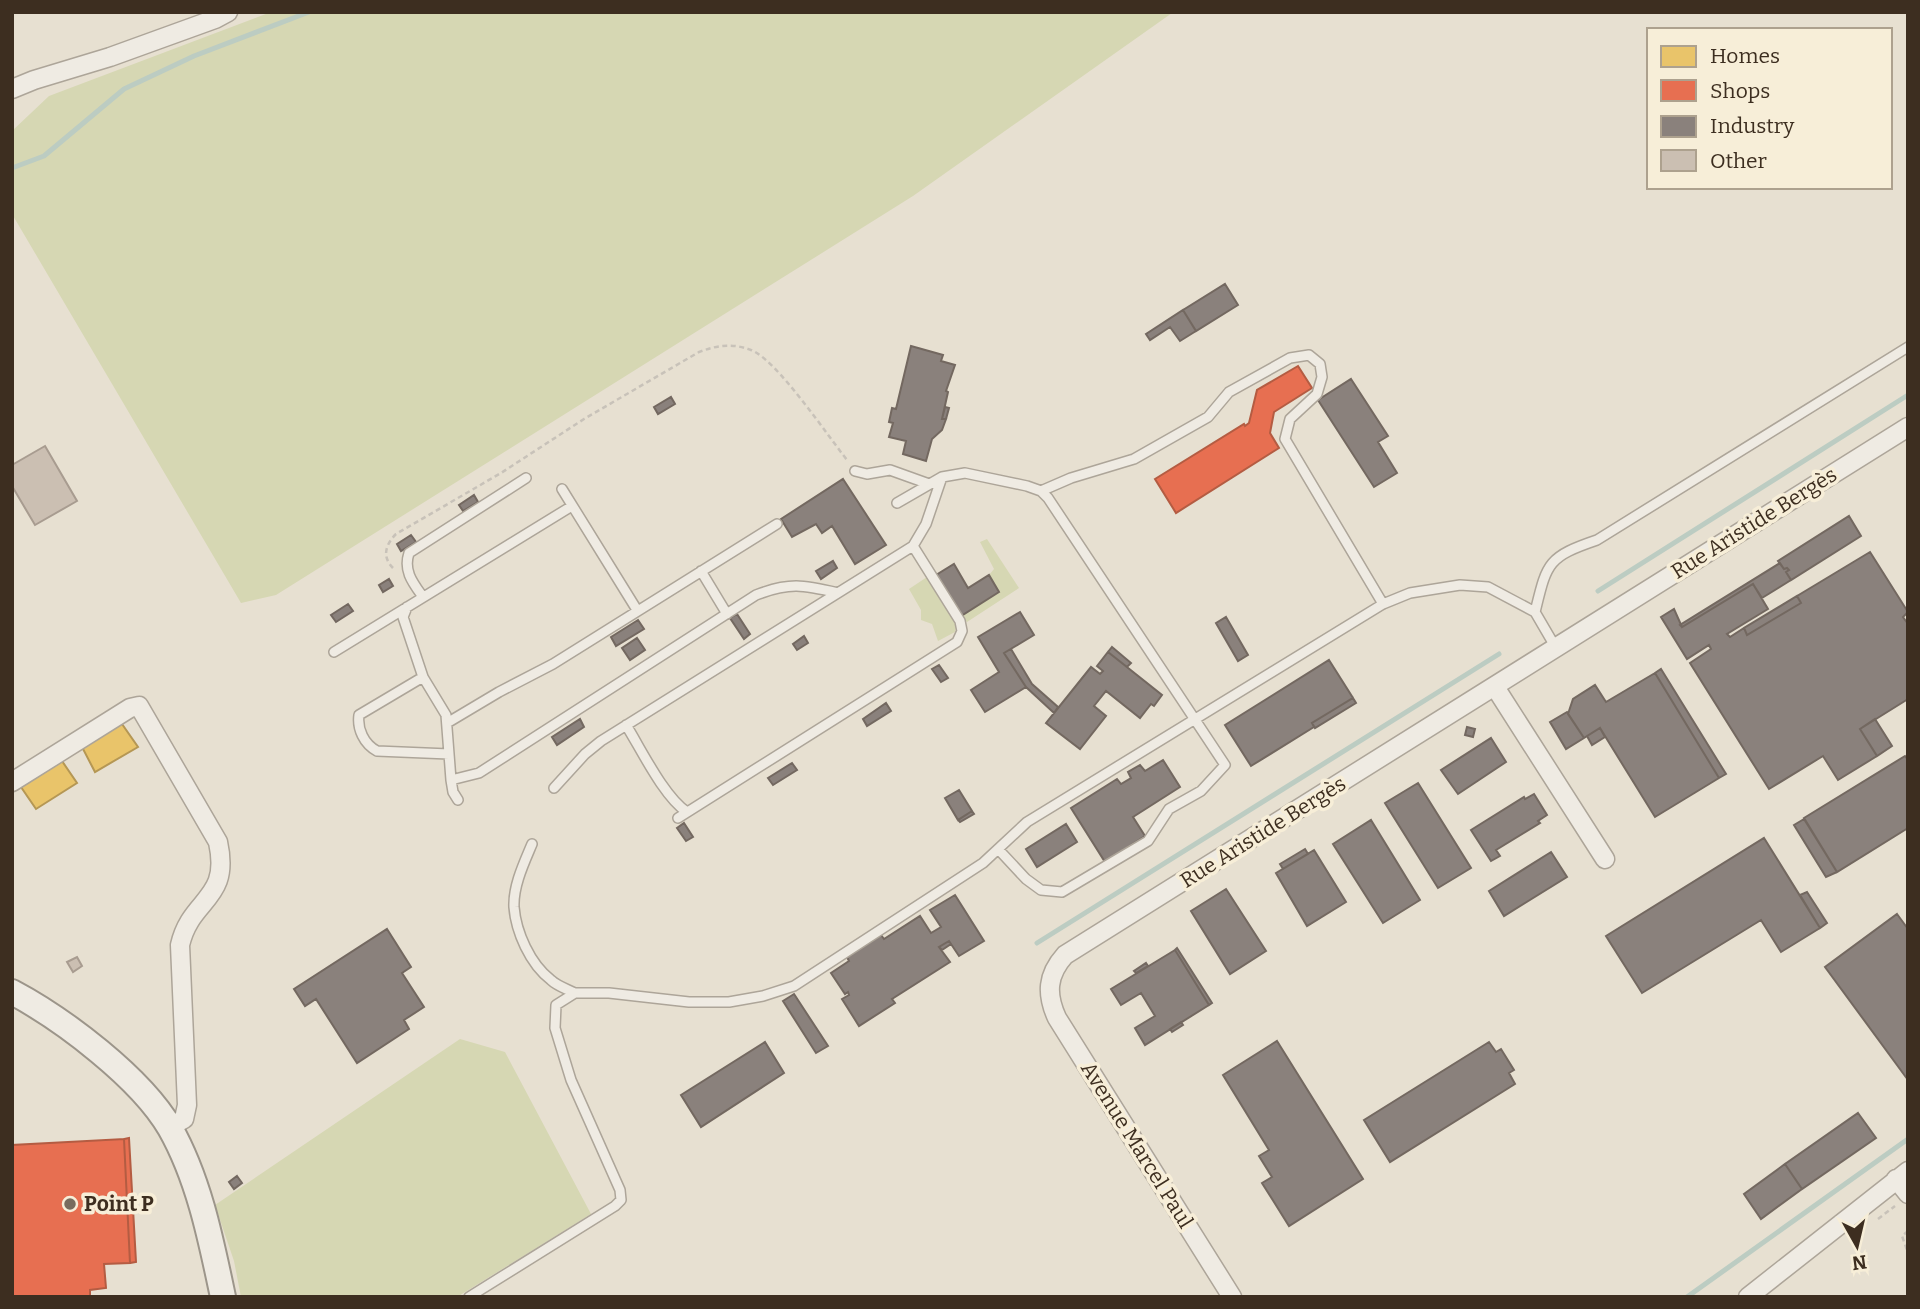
<svg xmlns="http://www.w3.org/2000/svg" width="1920" height="1309" font-family="Bitter,serif">
  <style>
    .green { fill: #d6d7b3 }
    .homes { fill: #e9c46a; stroke: #b59754; stroke-width: 2 }
    .shops { fill: #e76f51; stroke: #b45c42; stroke-width: 2 }
    .industry { fill: #8a817c; stroke: #736860; stroke-width: 2 }
    .lines { fill: none; stroke-linecap: round; stroke-linejoin: round }
    .stream { stroke: #bcccc2; stroke-width: 5 }
    .building { fill: #cbbfb2; stroke: #a89c90; stroke-width: 2 }
    .service-casing { stroke: #ada599; stroke-width: 12 }
    .minor-casing { stroke: #ada599; stroke-width: 21 }
    .secondary-casing { stroke: #9c958a; stroke-width: 28 }
    .path { stroke: #c8c2b9; stroke-width: 2.5; stroke-dasharray: 5 3.5; stroke-linecap: butt }
    .service { stroke: #efebe3; stroke-width: 9 }
    .minor { stroke: #efebe3; stroke-width: 18 }
    .secondary { stroke: #efebe3; stroke-width: 24 }
    .poi-dot { fill: #786c5e; stroke: #f7eed8; stroke-width: 2.5 }
    .labels { text-anchor: middle; dominant-baseline: central; stroke-width: 7; stroke-linejoin: round; paint-order: stroke }
    .street-label { font-size: 21px; fill: #3d2e20; stroke: #f7eed8 }
    .poi-label { font-size: 21px; font-weight: bold; fill: #3d2e20; stroke: #f7eed8; text-anchor: start }
  </style>
  <rect width="100%" height="100%" fill="#e7e0d1"/>
  <path class="green" d="M271,12H1172V13L913,196L276,595L241,603L12,214V131L49,96Z
    M987,539L1019,588L967,622L961,616L999,592L989,575L994,569L980,542Z
    M927,577L957,625L955,632L938,641L932,624L921,620V610L909,589Z
    M460,1039L505,1052L591,1214L457,1297H241L234,1261L215,1205Z"/>
  <path class="homes" d="M122,724L138,747L95,772L82,747Z
    M62,761L77,783L36,809L21,787Z"/>
  <path class="shops" d="M1298,366L1312,388L1274,412L1270,433L1279,448L1176,513L1155,479L1244,424L1245,426L1249,423L1257,390Z
    M129,1138L136,1262L130,1263L124,1139Z
    M124,1139L130,1263L104,1264L106,1288L90,1290V1297H12V1145Z"/>
  <path class="industry" d="M1225,284L1238,305L1196,331L1183,310Z
    M1183,310L1196,331L1180,341L1170,327L1150,340L1146,334Z
    M911,346L943,355L941,361L955,365L946,391L948,392L942,419H946L942,430L932,439L926,461L903,454L906,441L889,437L893,423L889,422L892,408L896,409Z
    M1351,379L1388,436L1378,442L1397,473L1374,487L1318,400Z
    M671,397L675,404L658,414L654,407Z
    M945,407L949,408L946,419H942Z
    M843,479L886,545L855,564L832,526L822,533L816,524L792,537L781,519Z
    M474,495L478,502L463,511L459,505Z
    M1849,516L1861,536L1791,580L1786,572L1789,570L1787,568L1784,569L1778,561Z
    M411,535L416,542L401,551L397,544Z
    M1870,552L1908,612L1903,617L1908,624V699L1860,729L1877,756L1838,780L1823,756L1769,789L1690,663L1711,649L1709,645L1687,659L1661,617L1674,609L1682,627L1753,584L1768,609L1727,634L1730,637L1744,628L1747,635L1801,603L1797,596Z
    M833,561L837,568L821,579L816,571Z
    M1780,563L1784,569L1787,568L1789,570L1786,572L1791,580L1762,598L1753,584L1682,627L1680,625Z
    M954,564L968,588L989,575L999,592L961,616L936,575Z
    M389,579L393,586L383,592L379,585Z
    M1797,596L1801,603L1747,635L1744,628Z
    M348,604L353,611L336,622L331,615Z
    M1020,612L1034,635L1004,653L1026,687L985,712L971,690L999,672L978,637Z
    M737,614L750,634L744,639L730,618Z
    M1226,617L1248,655L1238,661L1216,623Z
    M638,620L644,629L616,646L611,637Z
    M804,636L808,643L797,650L793,644Z
    M637,638L645,650L630,660L622,648Z
    M1112,647L1131,663L1127,667L1108,652Z
    M1011,649L1032,684L1058,707L1054,713L1026,687L1004,653Z
    M1108,652L1162,695L1154,706L1151,704L1140,718L1106,691L1094,706L1106,716L1080,749L1046,723L1091,667L1100,674L1103,671L1097,666Z
    M1329,660L1353,698L1312,723L1314,727L1251,766L1225,725Z
    M939,665L948,678L941,682L932,669Z
    M1661,669L1726,774L1719,778L1655,673Z
    M1655,673L1719,778L1655,817L1600,728L1584,738L1568,714L1573,699L1595,685L1606,702Z
    M1353,698L1356,703L1315,728L1312,723Z
    M886,703L891,711L867,726L863,719Z
    M1567,712L1584,738L1566,749L1550,722Z
    M580,719L584,727L557,745L552,737Z
    M1875,719L1892,746L1877,756L1860,729Z
    M1467,727L1475,729L1473,737L1465,735Z
    M1600,728L1605,737L1592,745L1587,736Z
    M1491,738L1506,762L1458,794L1441,770Z
    M1905,756L1908,760V828L1837,872L1804,818Z
    M1163,760L1180,787L1133,817L1145,836L1105,862L1071,808L1117,779L1121,784L1131,778L1128,772L1140,765L1145,771Z
    M792,763L797,770L773,785L768,778Z
    M1418,783L1471,868L1438,888L1385,803Z
    M959,790L972,811L958,820L945,798Z
    M1534,794L1547,815L1538,821L1540,823L1496,850L1500,856L1491,861L1471,830L1524,797L1525,799Z
    M972,811L974,814L960,822L958,820Z
    M1804,819L1837,872L1826,877L1794,825Z
    M1371,820L1420,900L1383,923L1333,844Z
    M684,823L693,837L686,841L677,828Z
    M1066,824L1077,842L1037,867L1026,849Z
    M1764,838L1820,928L1781,952L1761,920L1642,993L1606,936Z
    M1305,849L1308,854L1283,869L1280,864Z
    M1314,850L1346,902L1307,926L1276,873Z
    M1551,852L1567,877L1504,916L1489,891Z
    M1226,889L1266,951L1230,974L1191,911Z
    M1807,892L1827,923L1820,928L1800,895Z
    M955,895L984,941L959,956L949,941L939,947L950,962L892,999L895,1003L859,1026L842,999L849,995L848,992L845,994L831,973L849,961L847,957L881,935L884,939L920,916L931,933L941,927L930,910Z
    M1897,914L1908,929V1080L1825,967Z
    M387,929L411,967L402,973L424,1007L404,1020L409,1029L357,1063L316,999L305,1006L294,989Z
    M949,941L951,944L942,950L939,947Z
    M1177,948L1212,1003L1209,1005L1175,950Z
    M1175,950L1209,1005L1145,1045L1135,1028L1155,1016L1141,993L1121,1005L1111,989Z
    M1146,963L1148,966L1136,973L1134,971Z
    M794,994L828,1046L816,1053L783,1001Z
    M1181,1022L1183,1025L1172,1032L1170,1029Z
    M1277,1041L1363,1179L1289,1226L1262,1183L1272,1177L1259,1156L1269,1150L1223,1075Z
    M765,1042L784,1073L701,1127L681,1095Z
    M1489,1042L1496,1052L1501,1049L1514,1070L1509,1073L1515,1084L1390,1162L1364,1120Z
    M1858,1113L1876,1138L1802,1189L1785,1164Z
    M1785,1164L1802,1189L1761,1219L1744,1194Z
    M237,1176L242,1183L234,1189L229,1182Z"/>
  <g class="lines">
    <path class="stream" d="M12,168L44,156L124,89L194,56L309,12
      M1598,591L1908,395
      M1037,943L1499,654
      M1687,1297L1908,1139"/>
  </g>
  <path class="building" d="M45,446L77,501L35,525L12,486V465Z
    M77,957L82,966L73,972L67,962Z"/>
  <g class="lines">
    <defs>
      <path id="service" d="M855,471L867,474L890,470L929,484
        M562,489L637,610
        M1041,491L1071,478L1134,459L1208,417L1229,392L1290,358L1309,355L1320,364L1322,377L1317,394L1290,419L1285,439L1383,604
        M897,503L942,477L965,473L1027,486L1041,491L1048,498L1225,765L1201,791L1169,809L1148,841L1062,892L1041,890L1026,879L998,849
        M701,571L727,614
        M423,597C413,583 403,571 409,553L526,478
        M407,607L403,617L423,677L446,715L451,780L453,792L458,800
        M1535,612C1547,563 1547,557 1597,540L1908,347
        M334,652L572,506
        M423,677L359,715C357,729 364,744 377,751L449,754
        M447,723L499,692L553,664L777,524
        M626,725C641,749 664,797 687,812
        M451,780L479,773L756,595C790,582 803,585 838,593
        M554,788L585,754L601,741L913,546L926,524L942,477
        M678,818L957,642L962,631L960,621L913,546
        M532,844C524,863 513,886 514,907C516,932 530,964 551,980C557,986 567,989 575,993
        M469,1297L615,1206L621,1200L620,1190L571,1080L555,1028L556,1005L575,993H609L689,1002H729L763,996L794,986L983,863L1027,822L1383,604L1410,593L1460,585L1488,587L1535,612L1556,648"/>
      <path id="minor" d="M12,89L34,80L110,57L215,19L228,12
        M1495,687L1605,859
        M12,782L130,708L139,706L218,842C231,901 191,897 180,945L187,1105L184,1119L170,1127
        M1896,1179L1908,1194
        M1232,1297L1057,1018C1046,994 1047,975 1065,955L1908,427
        M1748,1297L1908,1171"/>
      <path id="secondary" d="M12,992C63,1019 141,1078 170,1128C199,1179 211,1240 223,1297"/>
    </defs>
    <use href="#service" class="service-casing"/>
    <use href="#minor" class="minor-casing"/>
    <use href="#secondary" class="secondary-casing"/>
    <path class="path" d="M393,568C382,557 385,545 396,534L501,473L584,419L699,352C717,345 733,343 751,350C776,359 828,436 847,460
      M1878,1219L1895,1206
      M1908,1231L1902,1236L1908,1253"/>
    <use href="#service" class="service"/>
    <use href="#minor" class="minor"/>
    <use href="#secondary" class="secondary"/>
  </g>
  <circle class="poi-dot" cx="70" cy="1204" r="7"/>
  <g class="labels">
    <g class="street-label">
      <text transform="translate(1754 523) rotate(-32)">Rue Aristide Bergès</text>
      <text transform="translate(1263 832) rotate(-32)">Rue Aristide Bergès</text>
      <text transform="translate(1137 1145) rotate(58)">Avenue Marcel Paul</text>
    </g>
    <g class="poi-label">
      <text x="84" y="1204">Point P</text>
    </g>
  </g>
  <rect width="1920" height="1309" fill="none" stroke="#3d2e20" stroke-width="28"/>
  <rect x="1647" y="28" width="245" height="161" fill="#f7eed8" stroke="#ada18e" stroke-width="2"/>
  <rect x="1661" y="46" width="35" height="21" fill="#e9c46a" stroke="#ada18e" stroke-width="2"/>
  <text x="1710" y="63" font-size="21" fill="#3d2e20">Homes</text>
  <rect x="1661" y="80" width="35" height="21" fill="#e76f51" stroke="#ada18e" stroke-width="2"/>
  <text x="1710" y="98" font-size="21" fill="#3d2e20">Shops</text>
  <rect x="1661" y="116" width="35" height="21" fill="#8a817c" stroke="#ada18e" stroke-width="2"/>
  <text x="1710" y="133" font-size="21" fill="#3d2e20">Industry</text>
  <rect x="1661" y="150" width="35" height="21" fill="#cbbfb2" stroke="#ada18e" stroke-width="2"/>
  <text x="1710" y="168" font-size="21" fill="#3d2e20">Other</text>
  <g transform="translate(1857 1246) rotate(172)" stroke="#f7eed8" stroke-width="5" paint-order="stroke">
  <path d="M0-5L12 26L0 18L-12 26Z" fill="#3d2e20"/>
  <text y="-10" font-size="19" font-weight="bold" text-anchor="middle" fill="#3d2e20">N</text>
  </g>
</svg>
